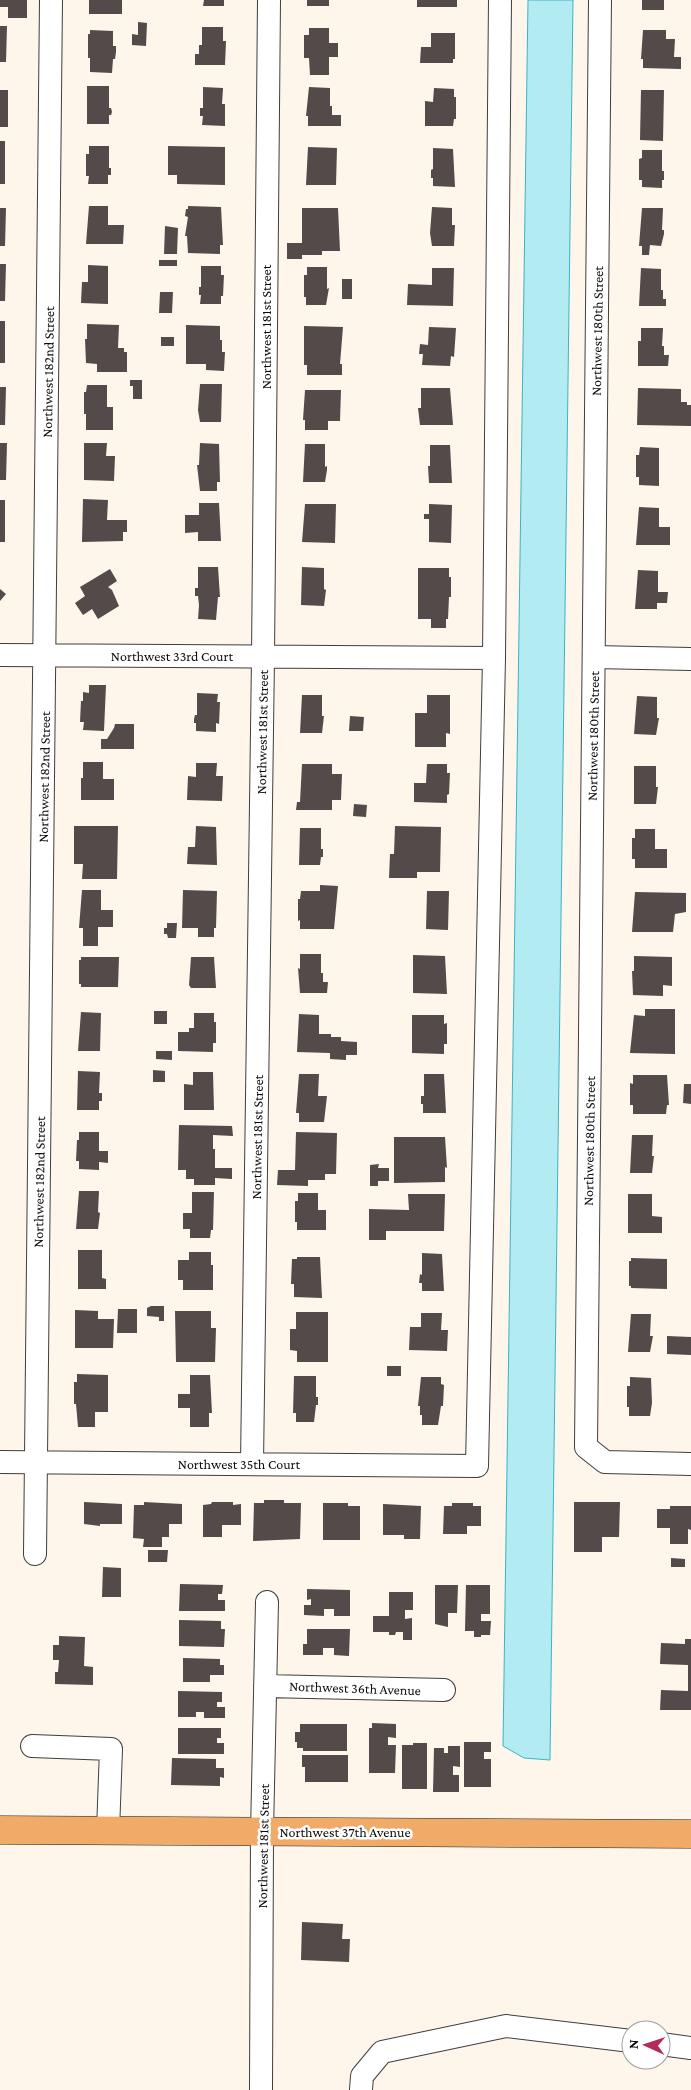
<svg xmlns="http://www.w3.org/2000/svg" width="691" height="2090" font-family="'Crimson Pro',serif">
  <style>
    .water { fill: #b3ebf2; stroke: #3eb2c5 }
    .building { fill: #534a49 }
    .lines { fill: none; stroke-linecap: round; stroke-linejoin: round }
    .minor-casing { stroke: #3e3e3e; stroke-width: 24 }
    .major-casing { stroke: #1c1c1c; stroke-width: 29 }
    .minor { stroke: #fff; stroke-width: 22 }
    .major { stroke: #f0ab69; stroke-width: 28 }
    .labels { text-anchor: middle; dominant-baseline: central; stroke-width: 5; stroke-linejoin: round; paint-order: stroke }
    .street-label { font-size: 14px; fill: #0b0b0b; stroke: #fff }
  </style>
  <rect width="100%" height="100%" fill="#fef5eb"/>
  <path class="water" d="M528,0H573L550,1760L524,1758L503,1746Z"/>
  <path class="building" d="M0,0H27V18H8V7H0Z
    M89,0H122V14H89Z
    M204,0H224V6H203Z
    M307,0H329V6H307Z
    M417,0H457V7H417Z
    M642,0H664V10H642Z
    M138,22L147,23L146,46L132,45V34L138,35Z
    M0,26H7L6,62H0Z
    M202,27H223V41H226L225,65H195V54H199V45H202Z
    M309,28H329V43H338V57H329V75H310L309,58H304V35H309Z
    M90,30L113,31V46H116V52L115,59H113L112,73L90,72V58H88V34H90Z
    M643,30H666V39H675L674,57H681V69L643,68V59H641Z
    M431,33H455V59H453V63H420L421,47H431Z
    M87,86H109V108H111L112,112L111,115H109V124H87Z
    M203,87L223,88L222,104H225V126L202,125L203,116H200V108H203Z
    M309,87L330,88V106H332V115H341V126H308V116H306Z
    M434,88L454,89V97H456V119H454L453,126H425V101L433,102Z
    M0,90H8V127H0Z
    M641,90H664L663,141L640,140Z
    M0,141H5V184H0Z
    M89,146H109V168H111V175H108V184H88L89,176H86V154H89Z
    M168,146L225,147V185L177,184V175H168Z
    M308,147L337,148L336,185H306Z
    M433,148L453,149L455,187L433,186V178H431V170L433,169Z
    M642,150H662V171H664V180H662V188L642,187V180H639V159L642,158Z
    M89,206H108V225H124L123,244H86Z
    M188,206L221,207L223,245H220V254L188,253L187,236H185L188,217L185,216L186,209H188Z
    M432,207L452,208V225H455L454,246H432L430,233Z
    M0,208H6L5,246H0Z
    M302,208H338L340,251H322V255H302V259H287V243H302Z
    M642,208H663L662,230H664V234L661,246L650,245L649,255H642V246H639Z
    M165,226L178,228L177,254H164Z
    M159,260H177V266H159Z
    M0,264H6L5,301H0Z
    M88,265L108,266V304L81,303L82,282H88Z
    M201,266H221V275H224L223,296H221V304H200L201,295H199V287H201Z
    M307,267H327V289L329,288L326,305H306V297H304V275H307Z
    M432,268H454L453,306L407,305L408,284L432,285Z
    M641,268L661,269V290H663V299H666V306H639Z
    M342,279H352V299H342Z
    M160,292H173L172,313H159Z
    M0,321H5V363H0Z
    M87,324L119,325L118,348H124V352H127V372H97V364L86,363L85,339H87Z
    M186,325L220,326V340H222V352H225L224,371L206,370V364H186Z
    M304,326L343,327L340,364H342V375H307V365H304Z
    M429,327L456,328L454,357L451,356L450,366L422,365L423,354H419L420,344L428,345Z
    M641,328H663L662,346H664V355H669L668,366H638V341H641Z
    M161,337H174V346H161Z
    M130,380H142V399H133V386H130Z
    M200,384H222L221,422H200L198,410Z
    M87,385H107V407H113V430H86V414H84V392H86Z
    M0,387H6L5,425H0Z
    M421,388H450L453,425H420L418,408H421Z
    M638,388L681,389V402H687V405H691V426L637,425Z
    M305,390H341L340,421H328V430H305V420H303Z
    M0,443H7L6,480H0Z
    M84,443H107L106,456H115L114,481L84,480Z
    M200,443L219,444L220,482H217V491H200L197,465H199Z
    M305,444H325V467L327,466V470L325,482H303Z
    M430,445H450L452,483H429L428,466H430Z
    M640,447L659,448V486L639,485V477H636V455H639Z
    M83,499L108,500L107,520H127V532H123V541L82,542Z
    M0,500H5V542H0Z
    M199,503H219L221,541H198V532L185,533V515H199Z
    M305,504H336L335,543L302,542Z
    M429,504L452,505L451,543L429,542V519H424V514H429Z
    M639,507L659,508V527H670V545H636Z
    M198,567H218L220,597H218L216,620L198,619L199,605L198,596H195V588H198Z
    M302,567L324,568V589L326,590L324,606L301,605Z
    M418,568H449V577H451V597H449L448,619H446V628H431V619H418Z
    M110,569L117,581L108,587L112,590L119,606L98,619L92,609L83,615L75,603L85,596L80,587Z
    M638,570L658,571V592H668L667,603H657V609H635Z
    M0,589L6,594L0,601Z
    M89,685H106L104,731L83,730L84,722H80L81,701H83V692L89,693Z
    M197,693L218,694L217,702H220L219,724L216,723V732L196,731V723H194V719L195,715H197Z
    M302,695H322V716H324L322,733H300Z
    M427,695H450V734L446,733V747H415V713H427Z
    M637,696L657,697V718H659L656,735L634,734Z
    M350,716L364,717L363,731H349Z
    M115,724H134V749H101V739H107L114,728Z
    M83,762H103V779H114V800H81V778H83Z
    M196,763H217L216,776H223L222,801L187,800L188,776L196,777Z
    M302,764H332V774H342L341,800H332V810H296L297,802H300Z
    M427,764H447V773H450L449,794L447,795V803L414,802V783H426Z
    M634,766H656V787H658L656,804H634Z
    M354,804L367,805L366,817L353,816Z
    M74,826H118L117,879H82L83,864H74Z
    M196,826L216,827L217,865L187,864L188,847H195Z
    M395,826L441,827L440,872H417V878H389L390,854H394Z
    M300,828H321V849H323V857H321L320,865H299Z
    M635,829H655V849H667V868H635V859H632V838H635Z
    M320,885L338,886L334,929H300V920L298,921V899H300L301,891H320Z
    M82,890H101V910H113V927H98V946H83V928H79Z
    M183,890L217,891L216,928H214V937H198V928H182Z
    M427,891H449L448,930L426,929Z
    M635,892L686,893V912L675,914L673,932H632Z
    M167,923H177L176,938H168L167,934H164V928H167Z
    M300,954H321V973H323V982H328L327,993H300L298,968L300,969Z
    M413,955L445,956L447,994L413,993Z
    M634,956L672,957V986L663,985V996L633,995L632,971H634Z
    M81,957H119L118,987H81V984H79V960H81Z
    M191,957H214L216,988H191L189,985Z
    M645,1009H675V1054L630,1053L634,1015L645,1016Z
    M154,1011H167V1024H154Z
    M81,1012L101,1013L100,1051H78Z
    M194,1013H214V1022H216V1043H213V1052L178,1051V1032H189V1028H194Z
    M299,1014L319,1015V1034H331V1037H341V1041L357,1042V1055H346V1060L330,1059V1053L297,1052Z
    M412,1015H444V1024L447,1023V1044H444V1054L412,1053Z
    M156,1051H172V1060L156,1059Z
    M153,1070L165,1071V1082H153Z
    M78,1071L100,1072L99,1093H102V1101H99V1110H77Z
    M193,1072H213L214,1110H184V1084L193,1085Z
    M299,1074H319L318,1096H327L324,1122H299V1113H296Z
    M424,1074H444L446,1113H423V1104H421V1096H424Z
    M633,1075H667L669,1105H667L666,1114H633V1105H630V1083L633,1084Z
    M684,1084H691V1104L683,1103Z
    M179,1125L232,1126L233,1136L213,1135V1149H215V1168H232V1179L215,1178V1185H194V1179H186V1170H178Z
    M79,1132H99V1151H108V1163L99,1162V1170L79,1169V1161H76L77,1140H79Z
    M296,1132L337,1133L336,1174H325V1180H308V1186L277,1185L278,1170H295Z
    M632,1135H653L652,1156H654L652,1173H630Z
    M394,1137H445L447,1168L445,1167V1182L394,1183Z
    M379,1164L378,1168H389V1181H378V1186H370V1165Z
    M79,1191H99L98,1212L100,1213L98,1229H76Z
    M192,1192H214L213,1230H211L210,1238H190V1229H183V1213H192Z
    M298,1193H318V1210H326V1230H297V1222H295V1201H298Z
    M408,1194H445L444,1231H386V1240H369V1209L409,1210Z
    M628,1194H652V1216L662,1217V1233H628Z
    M78,1250H102V1278L106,1279V1289H78Z
    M189,1252H211V1265H213V1290H183V1280H178V1260H189Z
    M422,1253L442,1254L444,1291H422V1283H419L420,1274L422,1275Z
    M297,1257H320L322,1298L294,1297V1284H291L292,1259H297Z
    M631,1258L667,1259V1289L631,1288V1286H629V1261H631Z
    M151,1306H164V1321H159V1317L147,1316V1308Z
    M118,1309H137V1333H117Z
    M75,1310L98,1311V1319H114L113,1348H75Z
    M175,1311H211V1328H216L215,1362H176Z
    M296,1312H328V1362H297V1351L290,1350V1329H296Z
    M421,1313H442L441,1330H448L447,1351L409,1350L410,1327H421Z
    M631,1314H651L650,1336H653L650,1352H628Z
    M667,1336L691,1337V1355L667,1354Z
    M387,1366H401V1376H387Z
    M77,1374L108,1375V1412H95V1427H78L76,1404H74V1382H77Z
    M190,1375H210L212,1413H209V1427H190V1408H178V1394H190Z
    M294,1376H316V1397H318V1405H316L314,1422H296V1413H293Z
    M421,1377H441V1384L444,1385L443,1406H441L438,1425H422V1415H420V1406H418Z
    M630,1377L651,1378L652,1403L650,1416H629V1407H627V1386H630Z
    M264,1500H284V1503H301L300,1539L253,1541L254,1503H264Z
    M84,1502L122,1504V1524H100V1526L84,1524Z
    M144,1502L182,1504V1524H169V1537H162V1547H143L144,1539L133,1538L134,1505H144Z
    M212,1502H233V1505L241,1504V1525H222V1537H203V1505L211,1504Z
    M574,1502H620L619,1537H602V1552H574Z
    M323,1503H348V1506H360V1540H323Z
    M452,1503H473V1506H481V1526H467V1534H443L444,1506H452Z
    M383,1504L421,1506L420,1539H404V1535H383Z
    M670,1506H691V1530L688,1529V1544H670V1528H657V1509H670Z
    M148,1550H168L167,1562H148Z
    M671,1558L685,1559V1567H671Z
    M103,1567L121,1568V1597H102Z
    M180,1584L223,1585L222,1594H218V1600H225V1611H179Z
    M435,1585H458L457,1613H448V1627L435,1624Z
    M466,1585H490V1614H481V1621H491L490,1635H481V1637H474V1631H465Z
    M307,1589L350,1590V1616H334V1609H324V1616L304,1615V1605H311V1599L307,1600Z
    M389,1592H413V1610H405V1619L412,1618V1640H403V1632H396L395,1635H389V1632H373V1616H389Z
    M179,1620L221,1621V1629H225L224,1647L179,1646Z
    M307,1629H350L349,1656L334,1655V1648H323V1655H303V1644H307Z
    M59,1636L85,1637L84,1666L93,1667V1685L55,1684V1672H58L59,1660H53V1645H59Z
    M685,1639H691V1710H660L661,1690L688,1691V1665L660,1664L661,1643L685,1644Z
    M183,1658L220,1659V1665H224V1675H210V1682H183Z
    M178,1691L222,1692V1702H217V1707H225V1718H204V1712H196V1717H178Z
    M372,1723L396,1724V1738L388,1737V1745H396L395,1773H369V1728H372Z
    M300,1724H347V1751H303V1748H297V1742H295V1732H300Z
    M178,1728H221V1738H217V1743H224V1754H178Z
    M464,1742H491V1752H484V1759H491V1787H464Z
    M413,1743H427V1789H402V1745H413Z
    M448,1746H460V1767L453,1766V1775H459V1792H433L434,1748H444V1753H448Z
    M302,1755H348V1782H305V1767H302Z
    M172,1758L216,1759V1768H224V1778L220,1777V1786L171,1785Z
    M302,1922L343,1924L342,1939H350L349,1962L301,1960Z"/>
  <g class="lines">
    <defs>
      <path id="minor" d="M600,0L586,1447L605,1462L691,1464
        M0,655L494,658
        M594,657L691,659
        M0,1462L477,1466L494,658L500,0
        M252,1464L263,657L269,0
        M35,1554L51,0
        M265,1686L444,1690
        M32,1746L111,1749L108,1831
        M661,2044L691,2048
        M261,2090L262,1832L267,1602
        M361,2090L362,2076L382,2052L506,2026L631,2041"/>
      <path id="major" d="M0,1830L691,1834"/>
    </defs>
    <use href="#minor" class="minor-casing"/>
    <use href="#major" class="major-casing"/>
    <use href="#minor" class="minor"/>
    <use href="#major" class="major"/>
  </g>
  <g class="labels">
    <g class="street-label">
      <text transform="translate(266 327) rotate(-90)">Northwest 181st Street</text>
      <text transform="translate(597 331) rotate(-89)">Northwest 180th Street</text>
      <text transform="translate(48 372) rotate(-89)">Northwest 182nd Street</text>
      <text x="172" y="656">Northwest 33rd Court</text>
      <text transform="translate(262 732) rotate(-89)">Northwest 181st Street</text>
      <text transform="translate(593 736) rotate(-89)">Northwest 180th Street</text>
      <text transform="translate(44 777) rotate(-89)">Northwest 182nd Street</text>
      <text transform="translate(257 1137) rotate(-89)">Northwest 181st Street</text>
      <text transform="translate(589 1141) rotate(-89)">Northwest 180th Street</text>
      <text transform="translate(39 1182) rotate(-89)">Northwest 182nd Street</text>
      <text x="239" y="1464">Northwest 35th Court</text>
      <text transform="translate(355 1688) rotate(2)">Northwest 36th Avenue</text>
      <text x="345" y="1832">Northwest 37th Avenue</text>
      <text transform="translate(263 1846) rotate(-89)">Northwest 181st Street</text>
    </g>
  </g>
  <g transform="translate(646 2045) rotate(273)"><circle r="24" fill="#ffffff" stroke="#9d9d9d"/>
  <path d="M0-4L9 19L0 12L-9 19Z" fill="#b22c56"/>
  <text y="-8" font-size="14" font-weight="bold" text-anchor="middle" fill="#0b0b0b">N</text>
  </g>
</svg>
